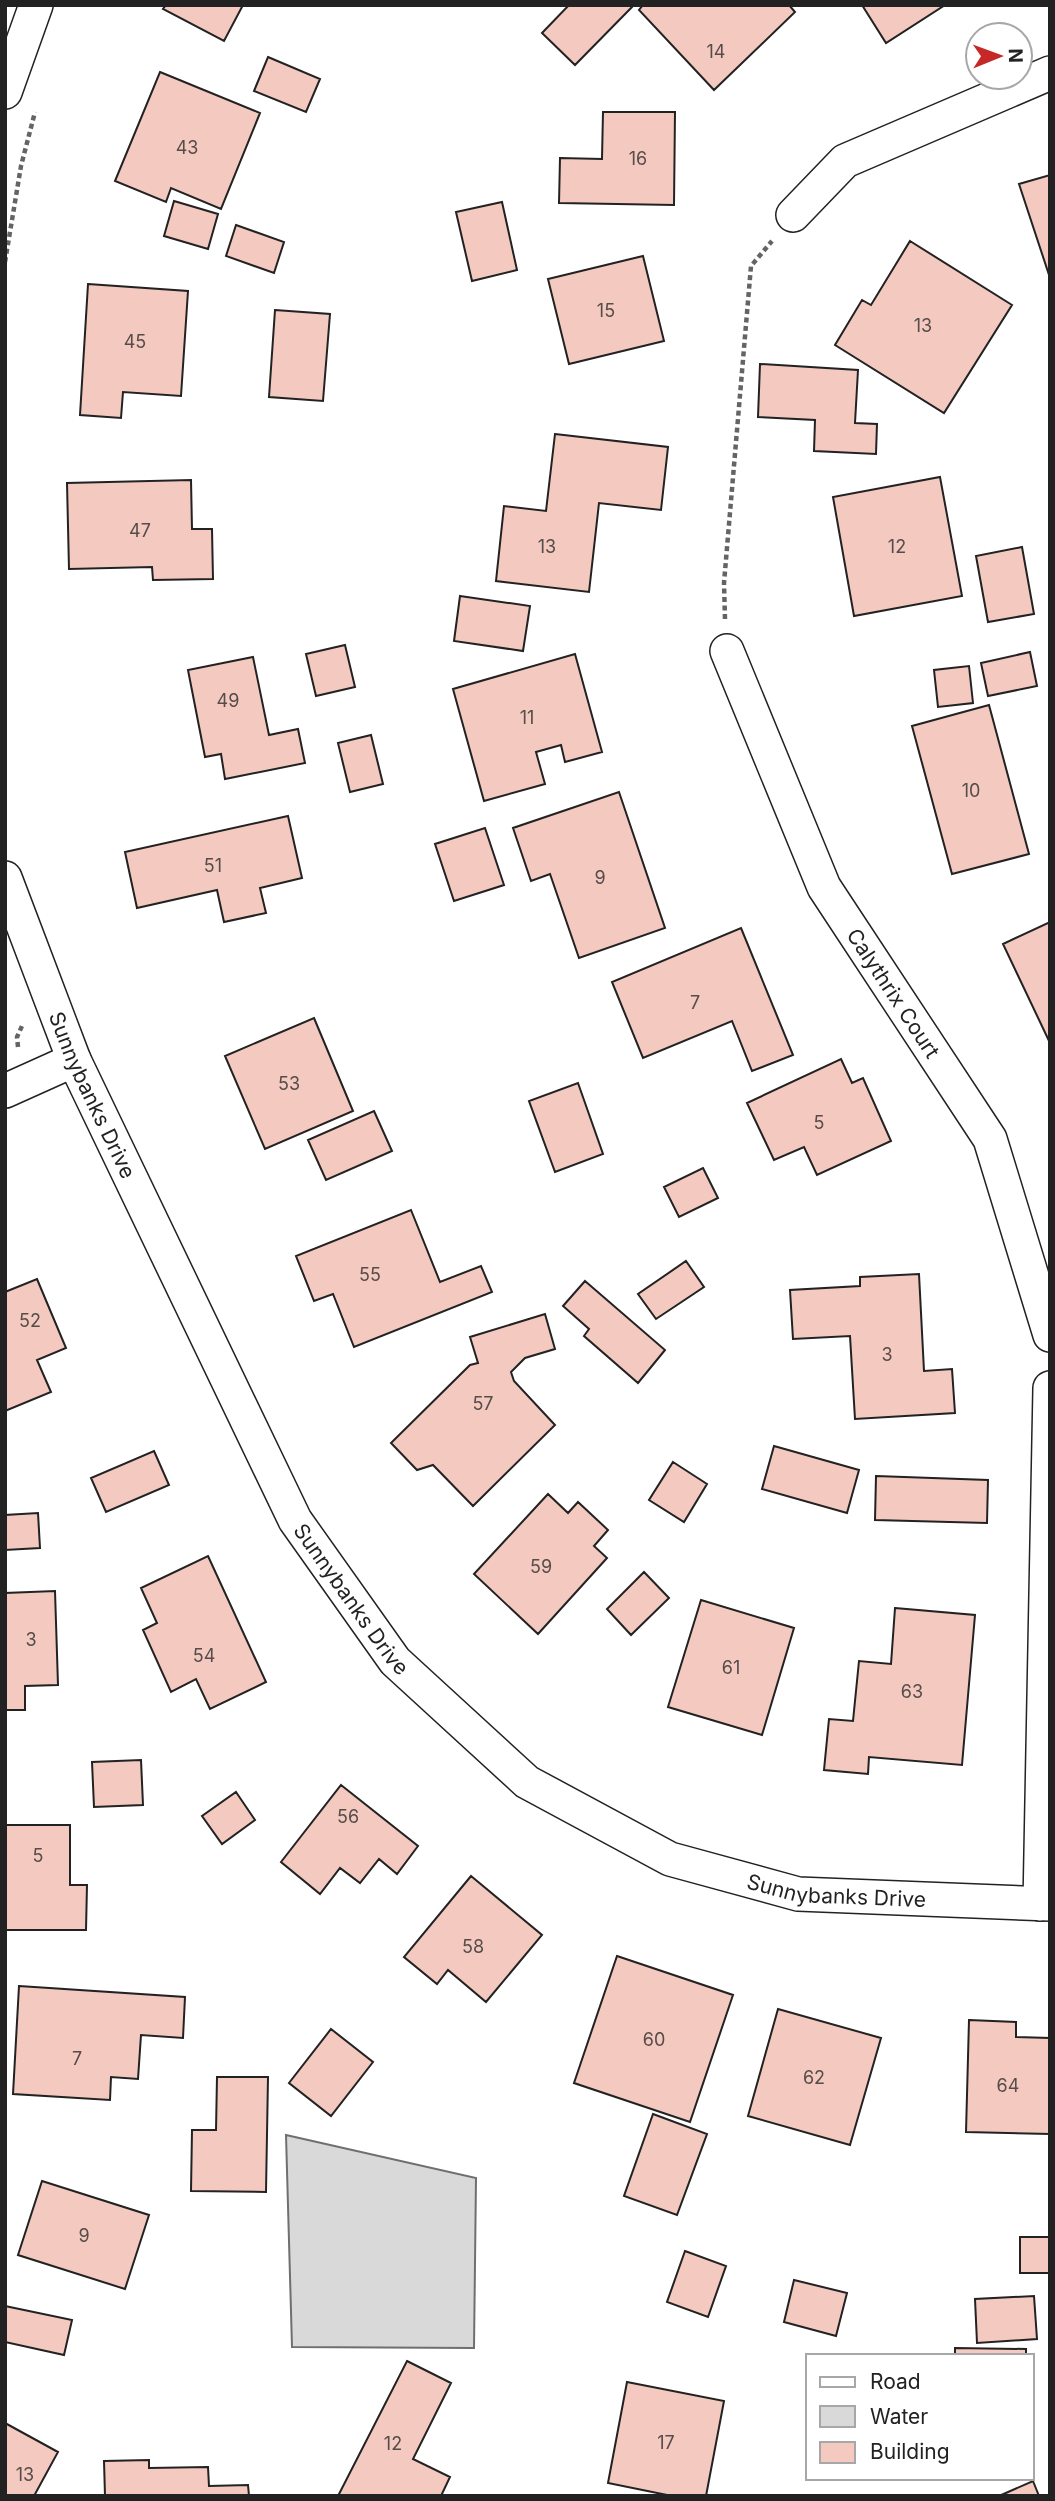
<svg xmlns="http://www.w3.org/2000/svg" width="1055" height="2501" font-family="Inter,sans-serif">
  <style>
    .water { fill: #d9d9d9; stroke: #6f6f6f; stroke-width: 2 }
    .building { fill: #f3c9c0; stroke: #222; stroke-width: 2 }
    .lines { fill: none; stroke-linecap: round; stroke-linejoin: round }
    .minor-casing { stroke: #222; stroke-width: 36 }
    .path { stroke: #646464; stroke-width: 4.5; stroke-dasharray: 5 3.5; stroke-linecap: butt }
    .minor { stroke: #fff; stroke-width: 33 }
    .labels { text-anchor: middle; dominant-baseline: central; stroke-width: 5; stroke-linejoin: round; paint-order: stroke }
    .number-label { font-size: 18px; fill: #564c4a }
    .street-label { font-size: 21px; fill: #222; stroke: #fff }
  </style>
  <rect width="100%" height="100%" fill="#fff"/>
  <path class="water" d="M286,2135L476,2178L474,2348L292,2347Z"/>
  <path class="building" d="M166,5H243L224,41L163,9Z
    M569,5H631L632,7L575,65L542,33Z
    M643,5H789L795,12L714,90L639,10Z
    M862,5H945L886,43Z
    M268,57L320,79L306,112L254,91Z
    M160,72L260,113L221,209L171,188L166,202L115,181Z
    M603,112H675L674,205L559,203L560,158L602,159Z
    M1050,175V278L1019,184Z
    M174,201L218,214L208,249L164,236Z
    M502,202L517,270L472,281L456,212Z
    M236,225L284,242L274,273L226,256Z
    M910,241L1012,305L944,413L835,345L862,300L871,305Z
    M643,256L664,341L569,364L548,279Z
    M88,284L188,291L181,396L123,392L121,418L80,415Z
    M275,310L330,314L323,401L269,397Z
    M760,364L858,370L855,423L877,424L876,454L814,451L815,420L758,417Z
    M555,434L668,447L661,510L599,503L589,592L496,581L504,506L546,511Z
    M940,477L962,596L854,616L833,497Z
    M191,480L192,529H212L213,579L153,580L152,567L69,569L67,483Z
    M1022,547L1034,614L988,622L976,556Z
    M460,596L530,606L523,651L454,641Z
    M345,645L355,687L316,696L306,654Z
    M1030,652L1037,686L988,696L981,663Z
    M575,654L602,752L565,762L561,745L536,752L545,784L484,801L453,689Z
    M253,657L269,735L298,729L305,763L225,779L221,754L205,757L188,670Z
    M969,666L973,703L938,707L934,670Z
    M989,705L1029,854L952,874L912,726Z
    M371,735L383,784L350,792L338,743Z
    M619,792L665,928L579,958L550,874L531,881L513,828Z
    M288,816L302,878L260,888L266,913L224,922L217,890L137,908L125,852Z
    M485,828L504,885L454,901L435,844Z
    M1050,922V1043L1003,944Z
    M741,928L793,1055L752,1071L732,1021L643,1058L612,982Z
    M314,1018L353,1111L265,1149L225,1056Z
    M841,1059L852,1083L863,1078L891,1141L817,1175L804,1147L774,1160L747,1103Z
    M578,1083L603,1154L555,1172L529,1101Z
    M374,1111L392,1151L326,1180L308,1140Z
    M703,1168L718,1198L679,1217L664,1187Z
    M411,1210L440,1282L481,1266L492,1292L354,1347L333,1294L314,1301L296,1256Z
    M686,1261L704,1287L656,1319L638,1294Z
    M919,1274L924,1371L952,1369L955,1413L855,1419L850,1336L793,1339L790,1290L860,1286V1277Z
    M37,1279L66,1348L37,1360L51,1392L5,1411V1292Z
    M585,1281L665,1350L638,1383L584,1336L589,1329L563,1306Z
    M545,1314L555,1349L525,1358L511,1372L514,1381L555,1425L473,1506L433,1465L417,1470L391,1443L470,1365L478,1363L470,1337Z
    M774,1446L859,1470L847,1513L762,1489Z
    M154,1451L169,1485L106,1512L91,1478Z
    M673,1462L707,1484L684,1522L649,1500Z
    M876,1476L988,1480L987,1523L875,1520Z
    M548,1494L568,1513L578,1502L608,1530L594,1546L607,1558L538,1634L474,1574Z
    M38,1513L40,1548L5,1550V1515Z
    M208,1556L266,1682L210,1709L196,1679L171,1692L143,1630L157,1623L141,1588Z
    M644,1572L669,1598L631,1635L607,1609Z
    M55,1591L58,1685L25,1686V1710H5V1593Z
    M701,1600L794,1628L762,1735L668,1707Z
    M895,1608L975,1615L962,1765L869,1757L868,1774L824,1770L829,1719L853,1721L859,1661L891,1664Z
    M141,1760L143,1805L94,1807L92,1762Z
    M341,1785L418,1846L397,1874L379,1859L360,1883L340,1868L320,1894L281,1862Z
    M236,1792L255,1820L222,1844L202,1816Z
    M5,1825H70V1885H87L86,1930H5Z
    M471,1876L542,1935L486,2002L448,1970L437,1984L404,1957Z
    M617,1956L733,1995L690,2122L574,2083Z
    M19,1986L185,1997L183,2038L141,2035L138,2079L111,2077L110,2100L13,2094Z
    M778,2009L881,2038L850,2145L748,2116Z
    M969,2020L1016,2022V2037L1050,2038V2134L966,2132Z
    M331,2029L373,2062L331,2116L289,2083Z
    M217,2077H268L266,2192L191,2191L192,2130H216Z
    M653,2114L707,2134L677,2215L624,2196Z
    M42,2181L149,2215L125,2289L18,2255Z
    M1020,2237H1050V2273H1020Z
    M685,2251L726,2266L708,2317L667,2302Z
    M794,2280L847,2293L836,2336L784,2322Z
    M1034,2296L1037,2339L977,2343L975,2299Z
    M5,2306L72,2320L64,2355L5,2342Z
    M955,2348L1026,2349V2356H955Z
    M407,2361L451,2383L413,2459L450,2477L441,2496H338Z
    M627,2382L724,2401L706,2496H672L608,2483Z
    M5,2423L58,2452L34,2496H5Z
    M149,2460V2468L208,2467L209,2486L248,2485L249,2496H105L104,2461Z
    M1033,2481L1039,2496H999Z"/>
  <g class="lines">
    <defs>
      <g id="minor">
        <path d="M5,92L36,5"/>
        <path d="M793,215L845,161L1050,73"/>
        <path id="s1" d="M727,651L824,887L990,1139L1050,1335"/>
        <path id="s2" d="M5,878L74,1060L295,1520L395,1661L527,1782L670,1859L798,1894L1050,1904"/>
        <path d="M5,1091L74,1060"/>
        <path d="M1040,1904L1050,1388"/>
      </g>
    </defs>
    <use href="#minor" class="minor-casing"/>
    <path class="path" d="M5,262L21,166L35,112
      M725,619L724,583L751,266L772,241
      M18,1047L17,1037L22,1026"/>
    <use href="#minor" class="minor"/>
  </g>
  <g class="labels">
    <g class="number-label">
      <text x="716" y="51">14</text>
      <text x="187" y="147">43</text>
      <text x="638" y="158">16</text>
      <text x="606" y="310">15</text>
      <text x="923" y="325">13</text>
      <text x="135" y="341">45</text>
      <text x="140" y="530">47</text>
      <text x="547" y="546">13</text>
      <text x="897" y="546">12</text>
      <text x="228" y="700">49</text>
      <text x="527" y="717">11</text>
      <text x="971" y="790">10</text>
      <text x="213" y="865">51</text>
      <text x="600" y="877">9</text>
      <text x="695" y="1002">7</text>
      <text x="289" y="1083">53</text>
      <text x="819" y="1122">5</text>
      <text x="370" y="1274">55</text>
      <text x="30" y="1320">52</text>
      <text x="887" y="1354">3</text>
      <text x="483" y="1403">57</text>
      <text x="541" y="1566">59</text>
      <text x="31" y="1639">3</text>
      <text x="204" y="1655">54</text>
      <text x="731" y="1667">61</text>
      <text x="912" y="1691">63</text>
      <text x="348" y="1816">56</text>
      <text x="38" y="1855">5</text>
      <text x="473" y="1946">58</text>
      <text x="654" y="2039">60</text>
      <text x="77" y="2058">7</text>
      <text x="814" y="2077">62</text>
      <text x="1008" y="2085">64</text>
      <text x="84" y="2235">9</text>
      <text x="666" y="2442">17</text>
      <text x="393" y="2443">12</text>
      <text x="25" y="2474">13</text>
    </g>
    <g class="street-label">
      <text stroke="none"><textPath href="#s1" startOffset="382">Calythrix Court</textPath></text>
      <text stroke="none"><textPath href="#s2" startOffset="234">Sunnybanks Drive</textPath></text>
      <text stroke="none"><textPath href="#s2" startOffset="802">Sunnybanks Drive</textPath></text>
      <text stroke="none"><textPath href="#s2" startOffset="1390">Sunnybanks Drive</textPath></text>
    </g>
  </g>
  <rect width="1055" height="2501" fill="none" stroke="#222222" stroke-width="14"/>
  <rect x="806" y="2354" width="228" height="126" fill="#ffffff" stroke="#a7a7a7" stroke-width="2"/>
  <rect x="820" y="2377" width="35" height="10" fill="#ffffff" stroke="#a7a7a7" stroke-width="2"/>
  <text x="870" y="2389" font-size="21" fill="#222222">Road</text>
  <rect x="820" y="2406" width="35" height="21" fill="#d9d9d9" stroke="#a7a7a7" stroke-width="2"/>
  <text x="870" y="2424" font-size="21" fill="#222222">Water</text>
  <rect x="820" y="2442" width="35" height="21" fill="#f3c9c0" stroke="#a7a7a7" stroke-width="2"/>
  <text x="870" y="2459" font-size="21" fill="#222222">Building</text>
  <g transform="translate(999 56) rotate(89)"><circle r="33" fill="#ffffff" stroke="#a7a7a7" stroke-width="2"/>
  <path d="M0-5L12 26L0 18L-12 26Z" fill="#c62828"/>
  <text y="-10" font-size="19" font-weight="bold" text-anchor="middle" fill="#222222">N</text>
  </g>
</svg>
